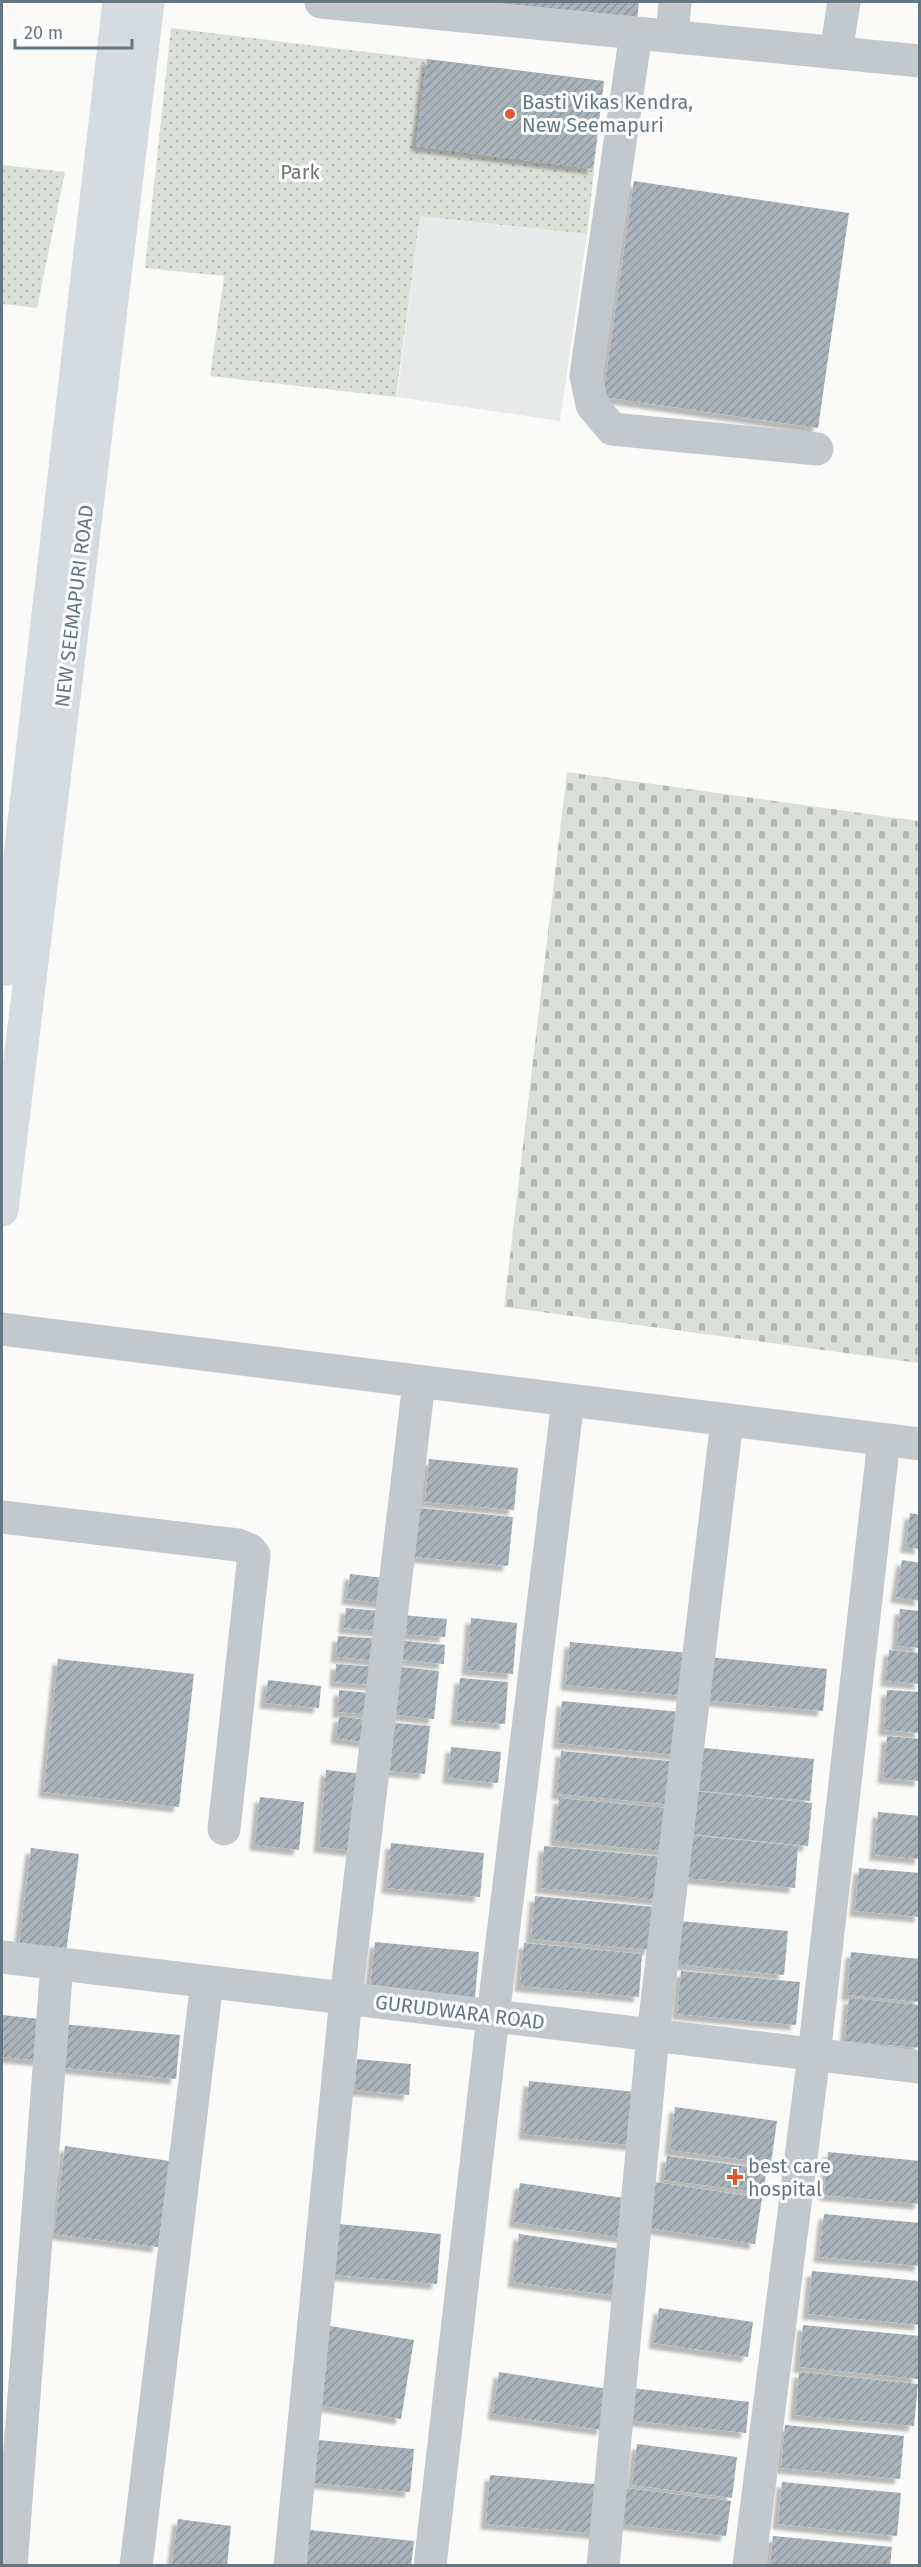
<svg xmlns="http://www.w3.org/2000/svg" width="921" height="2567" font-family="'Fira Sans',sans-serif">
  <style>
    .built { fill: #e8e9e9 }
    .grass { fill: url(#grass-dots) }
    .cemetery { fill: url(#cemetery-stones) }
    .building { fill: url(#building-hatch); filter: url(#shadow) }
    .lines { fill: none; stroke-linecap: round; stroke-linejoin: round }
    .minor { stroke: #c3c8cc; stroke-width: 33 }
    .major { stroke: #d6dbdf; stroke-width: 33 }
    .poi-dot { fill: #e4572e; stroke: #fff; stroke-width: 2 }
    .labels { text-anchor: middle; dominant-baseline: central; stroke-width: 6; stroke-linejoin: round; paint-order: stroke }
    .poi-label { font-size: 20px; fill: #657683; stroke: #fff; text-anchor: start }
    .park-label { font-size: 20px; fill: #687a64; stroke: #fff }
    .street-label { font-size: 20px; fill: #657683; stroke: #fff }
  </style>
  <defs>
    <pattern id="grass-dots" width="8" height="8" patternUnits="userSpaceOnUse" patternTransform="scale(1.5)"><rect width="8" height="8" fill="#dadfd7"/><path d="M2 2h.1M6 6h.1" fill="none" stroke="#b4b9b4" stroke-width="1.8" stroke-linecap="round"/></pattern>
    <pattern id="cemetery-stones" width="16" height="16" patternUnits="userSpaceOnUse" patternTransform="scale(1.5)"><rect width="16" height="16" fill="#dadfd7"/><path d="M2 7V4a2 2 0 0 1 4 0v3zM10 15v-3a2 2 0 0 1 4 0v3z" fill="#b4b9b4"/></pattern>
    <pattern id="building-hatch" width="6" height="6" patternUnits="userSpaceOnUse" patternTransform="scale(1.5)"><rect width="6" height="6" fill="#aab3b9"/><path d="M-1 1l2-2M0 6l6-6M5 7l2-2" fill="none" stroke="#8e969c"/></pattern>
    <filter id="shadow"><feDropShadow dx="-5.5" dy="5.5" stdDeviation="1.5" flood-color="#0004"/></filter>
  </defs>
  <rect width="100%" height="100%" fill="#fafaf8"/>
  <path class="built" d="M420,216L587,234L560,421L397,397Z"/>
  <path class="grass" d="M171,28L604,81L587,234L420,216L396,397L210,376L224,276L145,268Z
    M2,165L65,172L37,308L2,304Z"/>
  <path class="cemetery" d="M567,772L919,821V1363L504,1307Z"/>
  <path class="building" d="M483,2H639L636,30Z
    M427,59L604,81L593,169L416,146Z
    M634,181L849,213L818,428L603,397Z
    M429,1459L518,1468L514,1510L425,1502Z
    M419,1508L513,1517L508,1566L415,1557Z
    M910,1513L920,1515V1549L906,1547Z
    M902,1560L920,1563V1601L896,1597Z
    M350,1574L392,1579L389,1604L347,1599Z
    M346,1608L390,1612L388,1632L344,1628Z
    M900,1609L920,1611V1648L897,1646Z
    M402,1615L447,1619L445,1637L400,1634Z
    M471,1618L517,1623L513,1674L467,1670Z
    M338,1636L382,1639L381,1661L336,1657Z
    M396,1640L445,1645L444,1664L394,1659Z
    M570,1642L689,1653L685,1696L566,1685Z
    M889,1650L920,1653V1684L886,1681Z
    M708,1657L827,1669L823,1711L704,1700Z
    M58,1659L194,1674L179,1807L44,1792Z
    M336,1664L377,1667L376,1685L335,1682Z
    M401,1667L439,1671L434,1719L396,1715Z
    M460,1678L508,1682L505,1724L456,1720Z
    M268,1680L321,1686L319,1708L265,1703Z
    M339,1690L379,1694L377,1715L338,1712Z
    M887,1690L920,1692V1733L884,1730Z
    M562,1701L681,1712L677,1755L558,1743Z
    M339,1716L379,1722L376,1744L336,1738Z
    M395,1723L430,1726L425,1774L390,1771Z
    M887,1736L920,1739V1781L883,1778Z
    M451,1747L501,1752L498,1783L448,1778Z
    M695,1747L814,1759L810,1801L691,1790Z
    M561,1751L680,1762L675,1805L557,1794Z
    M326,1770L364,1774L355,1851L319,1847Z
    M693,1791L812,1803L808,1846L689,1834Z
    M260,1797L304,1802L299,1850L255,1845Z
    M559,1798L677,1809L673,1852L555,1841Z
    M878,1812L920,1816V1859L875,1855Z
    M680,1834L798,1846L795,1888L676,1877Z
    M391,1843L484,1853L480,1897L387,1888Z
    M544,1846L663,1857L659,1900L541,1888Z
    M31,1848L79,1854L65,1960L18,1953Z
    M859,1868L920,1873V1917L855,1911Z
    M535,1896L654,1907L650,1950L531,1939Z
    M669,1920L788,1931L784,1975L666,1963Z
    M375,1942L479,1952L474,2007L369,1997Z
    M524,1943L642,1954L639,1997L520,1986Z
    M851,1952L920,1959V2002L847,1995Z
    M681,1971L800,1982L796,2025L677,2014Z
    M849,1998L920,2005V2048L845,2041Z
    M2,2015L49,2020L46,2061L2,2057Z
    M62,2024L180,2035L176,2079L58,2067Z
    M357,2059L411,2064L409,2095L355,2090Z
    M529,2081L646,2093L641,2146L524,2134Z
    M675,2107L777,2121L771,2163L670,2150Z
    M65,2146L170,2161L158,2247L54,2234Z
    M828,2152L920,2161V2204L824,2195Z
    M667,2156L766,2169L764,2193L664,2180Z
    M655,2182L762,2198L755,2244L649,2228Z
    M520,2183L631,2199L626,2238L514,2222Z
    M824,2214L920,2223V2266L819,2257Z
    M339,2224L441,2234L437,2284L335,2275Z
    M519,2234L630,2250L624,2297L513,2282Z
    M812,2271L920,2281V2325L808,2314Z
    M659,2308L753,2322L748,2357L654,2343Z
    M324,2325L414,2340L401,2419L312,2404Z
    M803,2325L920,2336L918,2379L799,2367Z
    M499,2372L608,2389L602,2430L493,2414Z
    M799,2372L918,2384L914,2426L795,2415Z
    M623,2387L749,2402L746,2433L619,2419Z
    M785,2425L904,2436L900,2479L781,2468Z
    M318,2440L414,2449L410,2492L314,2483Z
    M637,2444L737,2457L732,2498L632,2485Z
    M490,2475L606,2485L603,2534L486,2524Z
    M782,2482L901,2493L897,2536L778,2524Z
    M625,2488L731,2501L726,2536L621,2524Z
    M178,2519L231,2526L227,2566H172Z
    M300,2529L414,2541L411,2566H296Z
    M773,2536L892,2547L890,2566H770Z"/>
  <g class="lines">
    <path class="minor" d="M321,2L920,61
      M636,33L586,375L592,405L612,429L817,449
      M672,36L675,2
      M836,53L844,2
      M2,1329L920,1444
      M2,1517L238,1545L250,1550L254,1555L224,1829
      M2,1957L920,2067
      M11,2566L57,1964
      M136,2566L207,1982
      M290,2566L346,1998L419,1382
      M430,2566L493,2016L568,1400
      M603,2566L653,2035L727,1421
      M749,2566L814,2055L884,1440"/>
    <path class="major" d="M7,969L119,2
      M2,1210L148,2"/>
  </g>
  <g class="poi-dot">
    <circle cx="510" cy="114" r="6"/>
    <path d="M732 2168h6v6h6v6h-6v6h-6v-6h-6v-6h6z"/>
  </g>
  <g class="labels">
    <g class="poi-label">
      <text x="522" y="102">Basti Vikas Kendra,<tspan x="522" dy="23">New Seemapuri</tspan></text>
      <text x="748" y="2166">best care<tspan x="748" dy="23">hospital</tspan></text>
    </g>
    <g class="park-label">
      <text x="300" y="172">Park</text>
    </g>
    <g class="street-label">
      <text transform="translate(74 606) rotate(-83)">NEW SEEMAPURI ROAD</text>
      <text transform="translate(460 2012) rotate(7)">GURUDWARA ROAD</text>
    </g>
  </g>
  <rect width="921" height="2567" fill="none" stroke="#657683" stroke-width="6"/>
  <path d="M15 39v9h117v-9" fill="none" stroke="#657683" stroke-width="3"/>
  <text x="24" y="39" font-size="18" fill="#657683" stroke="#ffffff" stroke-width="4.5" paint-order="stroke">20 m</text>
</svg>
